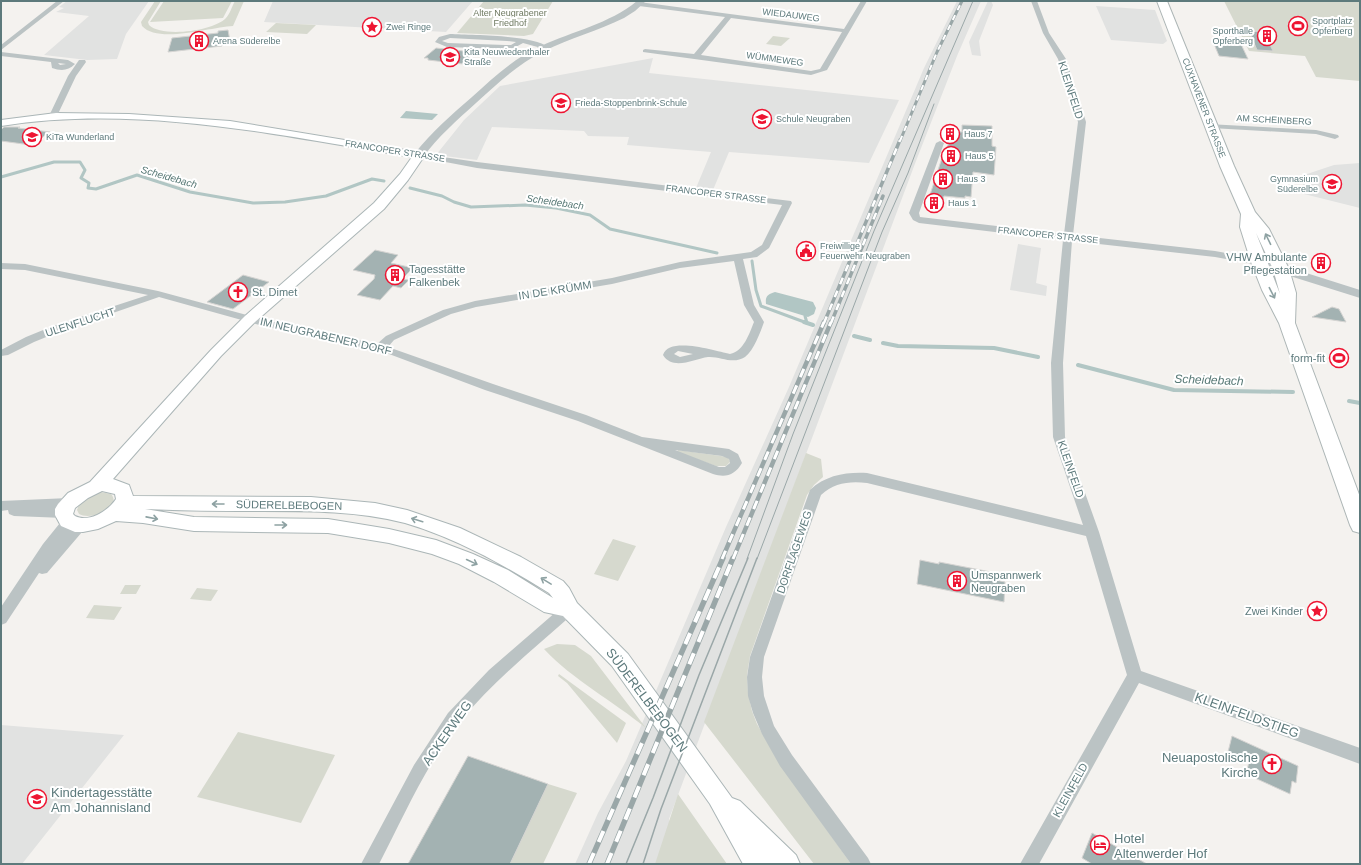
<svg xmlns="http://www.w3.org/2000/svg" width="1361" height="865" font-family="Helvetica,sans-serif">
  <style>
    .built { fill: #e1e2e1 }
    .green { fill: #d6d9ce }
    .water { fill: #b1c6c4 }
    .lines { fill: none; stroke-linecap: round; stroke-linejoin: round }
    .stream-far1 { stroke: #b1c6c4; stroke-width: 3 }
    .stream { stroke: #b1c6c4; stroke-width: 4 }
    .building { fill: #a3b2b2; stroke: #d5d4d2 }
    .secondary-casing { stroke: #abb6b7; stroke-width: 2 }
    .primary-casing { stroke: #adb6b6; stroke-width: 2 }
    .minor { fill: #bbc3c4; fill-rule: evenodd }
    .tertiary { fill: #bbc3c4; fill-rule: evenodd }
    .secondary { fill: #fff; fill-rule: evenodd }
    .primary { fill: #fff; fill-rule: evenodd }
    .tram-far1 { stroke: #9aa7a8; stroke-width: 1 }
    .tram { stroke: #9aa7a8; stroke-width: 1.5 }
    .rail-far3-casing { stroke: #9aa7a8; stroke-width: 3 }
    .rail-far2-casing { stroke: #9aa7a8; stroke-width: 3.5 }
    .rail-far1-casing { stroke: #9aa7a8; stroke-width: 4.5 }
    .rail-casing { stroke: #9aa7a8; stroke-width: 5.5 }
    .rail-far3 { stroke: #fff; stroke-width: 2; stroke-dasharray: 5.5; stroke-linecap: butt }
    .rail-far2 { stroke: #fff; stroke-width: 2.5; stroke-dasharray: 7; stroke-linecap: butt }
    .rail-far1 { stroke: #fff; stroke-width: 3; stroke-dasharray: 9; stroke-linecap: butt }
    .rail { stroke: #fff; stroke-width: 4; stroke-dasharray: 12; stroke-linecap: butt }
    .oneway { stroke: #8ea2a3 }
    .labels { text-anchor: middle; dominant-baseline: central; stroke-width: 4; stroke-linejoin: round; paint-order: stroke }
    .far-park-label { font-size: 9px; fill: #6e7960; stroke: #fff }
    .far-street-label { font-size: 9px; fill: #5d7a7c; stroke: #fff }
    .far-poi-label { font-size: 9px; fill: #5d7a7c; stroke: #fff; text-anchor: start }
    .far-water-label { font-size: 10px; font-style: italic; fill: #587976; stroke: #fff }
    .street-label { font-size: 11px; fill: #5d7a7c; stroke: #fff }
    .poi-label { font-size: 11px; fill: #5d7a7c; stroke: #fff; text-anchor: end }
    .water-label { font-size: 12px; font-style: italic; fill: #587976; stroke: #fff }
    .near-street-label { font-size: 13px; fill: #5d7a7c; stroke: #fff }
    .near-poi-label { font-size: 13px; fill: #5d7a7c; stroke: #fff; text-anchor: start }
  </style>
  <rect width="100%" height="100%" fill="#f4f2ef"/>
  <path class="built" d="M67,1H149L126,34L117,59L87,60L44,55L89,16L56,12L64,8L59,7Z
    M273,1H473L446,32L264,22Z
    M957,1H981L957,56L916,161L669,819L674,840L666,864H575L598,813L626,761L726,527L789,387L924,68Z
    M988,1H991L993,5L979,41L981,56L972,55L969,42Z
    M1096,6L1155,10L1167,41L1163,44L1111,40Z
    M653,58L649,73L899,100L869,163L729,152L713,190L696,188L711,152L627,145L629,137L588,136L584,131L492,127L477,160L436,155L464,120L500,86Z
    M1360,163V208L1300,193L1307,174L1334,165Z
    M1018,244L1041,248L1036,283L1047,286L1046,296L1010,290Z
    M1,725L124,735L22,864H1Z"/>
  <path class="green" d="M155,1H161L148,22L149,25C162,38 214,31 226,18C230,14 232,6 235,1H244L233,26C211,27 158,44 142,26L141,22Z
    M164,1H232L223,18L150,22Z
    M484,1H553L533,34L524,36L457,33Z
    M1224,1H1360V81L1316,77L1305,56L1249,51Z
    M276,23L316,25L307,34L266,32Z
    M773,36L790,38L781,46L766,44Z
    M678,450L728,457L730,462L726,466H716L677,452Z
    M806,453L821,459L823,477L814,485L807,495L750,656L747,675L748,693L752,711L757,724L777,759L851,864H814L704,722Z
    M100,492L111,494C123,508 91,521 79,514L77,510C80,499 91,494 100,492Z
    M613,539L636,546L618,581L594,574Z
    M125,585H141L136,594H120Z
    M197,588L218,590L211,601L190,599Z
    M94,605L122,607L114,620L86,618Z
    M557,644L575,645L591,656L646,728C613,701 573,680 544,649Z
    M559,674L626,723L617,743L567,683L558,676Z
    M238,732L335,755L301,823L197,797Z
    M548,784L577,793L543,864H510Z
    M678,794L727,864H655Z"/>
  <path class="water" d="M406,111L438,114L432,120L400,118Z
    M775,292L813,302L816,308L814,314L808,317L766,304C765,296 768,294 775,292Z"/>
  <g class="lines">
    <path class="stream-far1" d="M1,177L54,162H80L85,170L81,178L89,183L88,188L96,189L137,175L190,192L253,203L285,202L326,196L372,179L384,181
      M410,188L442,196L454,202L471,207L525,205L556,208L590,215L610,229L717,253
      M752,261L756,290L761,306L807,323
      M805,316L807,323"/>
    <path class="stream" d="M804,322L813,325
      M854,336L870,340
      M883,343L898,346L994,348L1038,357
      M1078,365L1174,390L1293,392
      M1349,401L1360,403"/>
  </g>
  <path class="building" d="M228,30L230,41L222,42V46L168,52L172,38L218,33V31Z
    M1249,31L1264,32L1273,51L1257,50Z
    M1212,39L1240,42L1248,59L1219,56Z
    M436,48L473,52L474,53L463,64L428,60V58H424Z
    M962,125L992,126V146L996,147L994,175L973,172L971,197L965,196V198L944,196L940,209L926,207L941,161L954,131L962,132Z
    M4,127H20L18,128L50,132L31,145L1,141V130Z
    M375,250L398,255L391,263L413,268L402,279L409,280L401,288L393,286L380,300L357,295L374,279L375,275L353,270Z
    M243,275L269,282L233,309L207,302Z
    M1332,307L1339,309L1346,322L1312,317Z
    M920,560L939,564V562L991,572L990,579L1005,582L1004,602L917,584Z
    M1232,736L1298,766L1296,783L1292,781L1290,794L1246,774L1249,762L1228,752Z
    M468,756L548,784L510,864H408Z
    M1092,833L1147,864H1092L1082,858Z"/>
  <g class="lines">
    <defs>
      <path id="secondary" d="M56,113L129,114L230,121L423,153L425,155L408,180L384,209L255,322L221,356L113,479L129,485L133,496L311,497L375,503L407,510L460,528L521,557L563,581L569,588L577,603L628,654L732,798L740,801L796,855L800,864H743L710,804L612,666L563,616L544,612L494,582L459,564L432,554L389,543L328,533L194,531L143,523L116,521L98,529L83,532H75L61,526L55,515V509L58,504L68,493L90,482L211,350L245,316L374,203L400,174L412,157C277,135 137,104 1,126V120ZM102,491L115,494L116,499C108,511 89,523 75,516L73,514L75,508L88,498ZM145,509C185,511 224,511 263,511C310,511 359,511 405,523C456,538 504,565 549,593L553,598L508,570L473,554L436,540L389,529L328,519L194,517Z"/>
      <path id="primary" d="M1157,1H1167L1234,166L1255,212L1269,229L1289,269L1296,293L1295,323L1360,497V533L1353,531L1350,525L1279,323L1262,290L1251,262L1240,227L1241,214L1220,166ZM1256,233L1273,269L1280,294Z"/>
    </defs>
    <use href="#secondary" class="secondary-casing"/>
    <use href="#primary" class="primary-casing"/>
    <path class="minor" d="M57,1H64L1,50V45Z
      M861,1H867L827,70L811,75L643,52V50L645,49L694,54L725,17L639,6L636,4L639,2L844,29ZM731,18L842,32L820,69L811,71L701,55Z
      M1031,1H1037L1049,33L1066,59L1086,122L1073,235L1215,251L1259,259L1264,262L1259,265L1215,257L1072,241L1063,363L1065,437L1099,532L1141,671L1360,748V764L1139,683L1039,864H1020L1127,675L1086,536L867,483C849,481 834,483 821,495L764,657L762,677L764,696L774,726L792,755L868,858L871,864H851L780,766L762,734L753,713L748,696L747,677L750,657L810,490C826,475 846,472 867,473L1083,525L1053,437L1051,363L1063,240L919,223L913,220L909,213L936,143L940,141L944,143L919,213L920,217L1064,234L1078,122L1058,59L1043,33Z
      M450,34C471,35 534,35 548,47L545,49L523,43L514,48L505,49L447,47L435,42L439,37ZM450,38L507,41L516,42L511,45H505L448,43L442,41Z
      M1,52L68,60L75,64C68,71 61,71 52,68L51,62L1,56ZM58,63L66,64L60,65Z
      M79,60H85L86,62L76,76L57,116L53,118H50L49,116L68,76Z
      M1208,124L1316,130L1338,135L1339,137L1335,139L1316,134L1211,128L1207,126Z
      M416,153L477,162L791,201L792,203L769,248L757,257L743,259L754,305L764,322C760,333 754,350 745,357C733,365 720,356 708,357C694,359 673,371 663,355C669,336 715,351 730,354C744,351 749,334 754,322L744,305L734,261L680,268L612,284L476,307L451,314L394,340L388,347L493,384L586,415L642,437L729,449L738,454L742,463C735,475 726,478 713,474L578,421L485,390L389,354L263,326L159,297L61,331L34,342L8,355L1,356V350L26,337L53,326L148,295L25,270L1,269V263L25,264L158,291L265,320L377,344L386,336L443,310L475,301L612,278L680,262L751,252L762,245L782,205L477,168L419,157L415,155ZM678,351L693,354L680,357L674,354ZM675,450L722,456L729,459L730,463L725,467H719Z
      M69,498L74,500L75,503L74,506L62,508L70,510L72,513L70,516L74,518L76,521L74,524L81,520L86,521L88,525L47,573L42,574L39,573L6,623L1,625V607L43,544L64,518L14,516L9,514L8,510L1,511V501Z
      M569,603L574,605L576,609L574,613C535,648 493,681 460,722C426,764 404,816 379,864H361L414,765L448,713L489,670L564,605Z"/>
    <path class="tertiary" d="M637,1H646L635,11L624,18C598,31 570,38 544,51C518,64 498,83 476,103C457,120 438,137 423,157H415L414,155L415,153C432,132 452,114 472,97C493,78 514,58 541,46C573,31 609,24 637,1Z
      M1259,258L1360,290V298L1255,265L1253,262L1255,259Z"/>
    <use href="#secondary" class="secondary"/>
    <use href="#primary" class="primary"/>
    <path class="tram-far1" d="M747,559L793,434L874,231L973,1
      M757,559L882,232L908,173L934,104"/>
    <path class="tram" d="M626,864L653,798L699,675L748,558
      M643,864L661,809L757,558"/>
    <defs>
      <path id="rail-far3" d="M900,141L937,52L962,1"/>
      <path id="rail-far2" d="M824,323L900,140
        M831,323L883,196"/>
      <path id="rail-far1" d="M722,559L824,322
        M733,559L831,322"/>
      <path id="rail" d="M589,864L723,558
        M607,864L733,558"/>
    </defs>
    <use href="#rail-far3" class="rail-far3-casing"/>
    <use href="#rail-far2" class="rail-far2-casing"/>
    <use href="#rail-far1" class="rail-far1-casing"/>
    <use href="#rail" class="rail-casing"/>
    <use href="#rail-far3" class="rail-far3"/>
    <use href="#rail-far2" class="rail-far2"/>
    <use href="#rail-far1" class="rail-far1"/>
    <use href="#rail" class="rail"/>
  </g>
  <defs><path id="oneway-shaft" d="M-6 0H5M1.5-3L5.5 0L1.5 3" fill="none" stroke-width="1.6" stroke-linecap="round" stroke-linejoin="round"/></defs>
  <g class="oneway">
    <use href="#oneway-shaft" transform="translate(1268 239) rotate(-116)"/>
    <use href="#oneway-shaft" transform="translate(1272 293) rotate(63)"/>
    <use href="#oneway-shaft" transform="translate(218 504) rotate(180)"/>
    <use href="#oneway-shaft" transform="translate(152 518) rotate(11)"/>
    <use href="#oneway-shaft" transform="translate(417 520) rotate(-163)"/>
    <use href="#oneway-shaft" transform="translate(281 525)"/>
    <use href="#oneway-shaft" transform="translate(472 562) rotate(25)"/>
    <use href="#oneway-shaft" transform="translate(546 581) rotate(-149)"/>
  </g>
  <defs>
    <symbol id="stadium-ring" viewBox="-11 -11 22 22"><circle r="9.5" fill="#fff" stroke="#ee1532" stroke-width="1.5"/><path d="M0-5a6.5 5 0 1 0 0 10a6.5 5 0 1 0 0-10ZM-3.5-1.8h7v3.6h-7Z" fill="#ee1532"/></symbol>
    <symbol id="sight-ring" viewBox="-11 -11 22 22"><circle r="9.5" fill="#fff" stroke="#ee1532" stroke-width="1.5"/><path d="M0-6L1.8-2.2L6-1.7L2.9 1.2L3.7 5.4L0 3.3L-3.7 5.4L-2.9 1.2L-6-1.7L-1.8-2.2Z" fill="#ee1532"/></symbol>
    <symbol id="building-ring" viewBox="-11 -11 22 22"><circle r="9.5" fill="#fff" stroke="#ee1532" stroke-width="1.5"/><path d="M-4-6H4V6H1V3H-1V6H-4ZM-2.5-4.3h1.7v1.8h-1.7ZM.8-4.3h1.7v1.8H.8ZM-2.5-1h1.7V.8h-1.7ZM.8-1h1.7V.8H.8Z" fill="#ee1532"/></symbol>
    <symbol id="school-ring" viewBox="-11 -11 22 22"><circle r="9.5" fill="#fff" stroke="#ee1532" stroke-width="1.5"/><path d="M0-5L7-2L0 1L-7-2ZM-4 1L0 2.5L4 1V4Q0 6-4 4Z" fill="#ee1532"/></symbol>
    <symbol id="civic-ring" viewBox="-11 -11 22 22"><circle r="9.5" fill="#fff" stroke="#ee1532" stroke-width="1.5"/><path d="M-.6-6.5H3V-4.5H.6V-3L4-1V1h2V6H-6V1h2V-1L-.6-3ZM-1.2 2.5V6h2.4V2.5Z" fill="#ee1532"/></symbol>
    <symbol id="church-ring" viewBox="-11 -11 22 22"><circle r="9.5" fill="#fff" stroke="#ee1532" stroke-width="1.5"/><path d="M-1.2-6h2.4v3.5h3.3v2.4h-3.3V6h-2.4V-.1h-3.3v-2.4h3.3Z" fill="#ee1532"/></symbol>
    <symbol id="hotel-ring" viewBox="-11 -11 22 22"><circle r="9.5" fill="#fff" stroke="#ee1532" stroke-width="1.5"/><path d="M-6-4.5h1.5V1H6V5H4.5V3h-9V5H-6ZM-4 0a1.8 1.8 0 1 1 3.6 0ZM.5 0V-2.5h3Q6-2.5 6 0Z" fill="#ee1532"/></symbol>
  </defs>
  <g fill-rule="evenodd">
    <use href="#stadium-ring" x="1287" y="15" width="22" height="22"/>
    <use href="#sight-ring" x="361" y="16" width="22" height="22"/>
    <use href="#building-ring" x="1256" y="25" width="22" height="22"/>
    <use href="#building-ring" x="188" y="30" width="22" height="22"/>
    <use href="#school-ring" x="439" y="46" width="22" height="22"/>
    <use href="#school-ring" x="550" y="92" width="22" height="22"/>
    <use href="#school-ring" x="751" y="108" width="22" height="22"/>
    <use href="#building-ring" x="939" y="123" width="22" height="22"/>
    <use href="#school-ring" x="21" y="126" width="22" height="22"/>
    <use href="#building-ring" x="940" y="145" width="22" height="22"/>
    <use href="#building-ring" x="932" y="168" width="22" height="22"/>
    <use href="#school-ring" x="1321" y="173" width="22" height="22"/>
    <use href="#building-ring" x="923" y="192" width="22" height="22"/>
    <use href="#civic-ring" x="795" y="240" width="22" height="22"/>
    <use href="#building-ring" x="1310" y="252" width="22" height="22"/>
    <use href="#building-ring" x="384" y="264" width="22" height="22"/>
    <use href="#church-ring" x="227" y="281" width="22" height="22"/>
    <use href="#stadium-ring" x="1328" y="347" width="22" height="22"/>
    <use href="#building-ring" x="946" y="570" width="22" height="22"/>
    <use href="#sight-ring" x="1306" y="600" width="22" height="22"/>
    <use href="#church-ring" x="1261" y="753" width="22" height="22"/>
    <use href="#school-ring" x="26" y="788" width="22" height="22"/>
    <use href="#hotel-ring" x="1089" y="834" width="22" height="22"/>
  </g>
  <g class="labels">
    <g class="far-park-label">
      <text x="510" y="13">Alter Neugrabener<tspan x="510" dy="10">Friedhof</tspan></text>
    </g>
    <g class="far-street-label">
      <text transform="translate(791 15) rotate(7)">WIEDAUWEG</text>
      <text transform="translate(775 59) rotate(8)">WÜMMEWEG</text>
      <text transform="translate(1204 108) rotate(69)">CUXHAVENER STRASSE</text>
      <text transform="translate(1274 120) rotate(3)">AM SCHEINBERG</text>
      <text transform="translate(395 151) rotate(9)">FRANCOPER STRASSE</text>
      <text transform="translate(716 194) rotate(7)">FRANCOPER STRASSE</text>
      <text transform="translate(1048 235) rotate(6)">FRANCOPER STRASSE</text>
    </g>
    <g class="far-poi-label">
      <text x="1312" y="21">Sportplatz<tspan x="1312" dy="10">Opferberg</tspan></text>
      <text x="386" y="27">Zwei Ringe</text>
      <text x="1253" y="31" text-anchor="end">Sporthalle<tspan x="1253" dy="10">Opferberg</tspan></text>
      <text x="213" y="41">Arena Süderelbe</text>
      <text x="464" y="52">Kita Neuwiedenthaler<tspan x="464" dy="10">Straße</tspan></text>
      <text x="575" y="103">Frieda-Stoppenbrink-Schule</text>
      <text x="776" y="119">Schule Neugraben</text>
      <text x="964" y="134">Haus 7</text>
      <text x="46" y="137">KiTa Wunderland</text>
      <text x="965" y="156">Haus 5</text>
      <text x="957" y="179">Haus 3</text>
      <text x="1318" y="179" text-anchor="end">Gymnasium<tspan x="1318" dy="10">Süderelbe</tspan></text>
      <text x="948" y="203">Haus 1</text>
      <text x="820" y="246">Freiwillige<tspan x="820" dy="10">Feuerwehr Neugraben</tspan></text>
    </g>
    <g class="far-water-label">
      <text transform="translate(169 177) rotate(16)">Scheidebach</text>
      <text transform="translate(555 202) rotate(8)">Scheidebach</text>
    </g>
    <g class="street-label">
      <text transform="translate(1071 90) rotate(72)">KLEINFELD</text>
      <text transform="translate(555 290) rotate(-9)">IN DE KRÜMM</text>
      <text transform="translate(80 322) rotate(-18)">ULENFLUCHT</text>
      <text transform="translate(326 336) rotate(13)">IM NEUGRABENER DORF</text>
      <text transform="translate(1071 469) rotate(71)">KLEINFELD</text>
      <text transform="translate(289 505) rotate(1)">SÜDERELBEBOGEN</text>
      <text transform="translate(794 552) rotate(-71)">DORFLAGEWEG</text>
      <text transform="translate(1070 790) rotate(-61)">KLEINFELD</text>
    </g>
    <g class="poi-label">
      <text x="1307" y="257">VHW Ambulante<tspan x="1307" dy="13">Pflegestation</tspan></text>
      <text x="409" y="269" text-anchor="start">Tagesstätte<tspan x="409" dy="13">Falkenbek</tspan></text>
      <text x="252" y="292" text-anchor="start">St. Dimet</text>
      <text x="1325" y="358">form-fit</text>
      <text x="971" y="575" text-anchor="start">Umspannwerk<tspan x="971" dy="13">Neugraben</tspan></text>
      <text x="1303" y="611">Zwei Kinder</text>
    </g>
    <g class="water-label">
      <text transform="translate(1209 380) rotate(2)">Scheidebach</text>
    </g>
    <g class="near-street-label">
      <text transform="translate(647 700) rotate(53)">SÜDERELBEBOGEN</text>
      <text transform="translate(1247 715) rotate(20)">KLEINFELDSTIEG</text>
      <text transform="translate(447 733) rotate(-55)">ACKERWEG</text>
    </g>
    <g class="near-poi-label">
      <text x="1258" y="757" text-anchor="end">Neuapostolische<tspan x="1258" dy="15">Kirche</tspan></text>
      <text x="51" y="792">Kindertagesstätte<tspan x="51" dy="15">Am Johannisland</tspan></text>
      <text x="1114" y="838">Hotel<tspan x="1114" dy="15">Altenwerder Hof</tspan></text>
    </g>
  </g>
  <rect width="1361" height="865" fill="none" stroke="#5d7a7c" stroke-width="4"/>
</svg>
